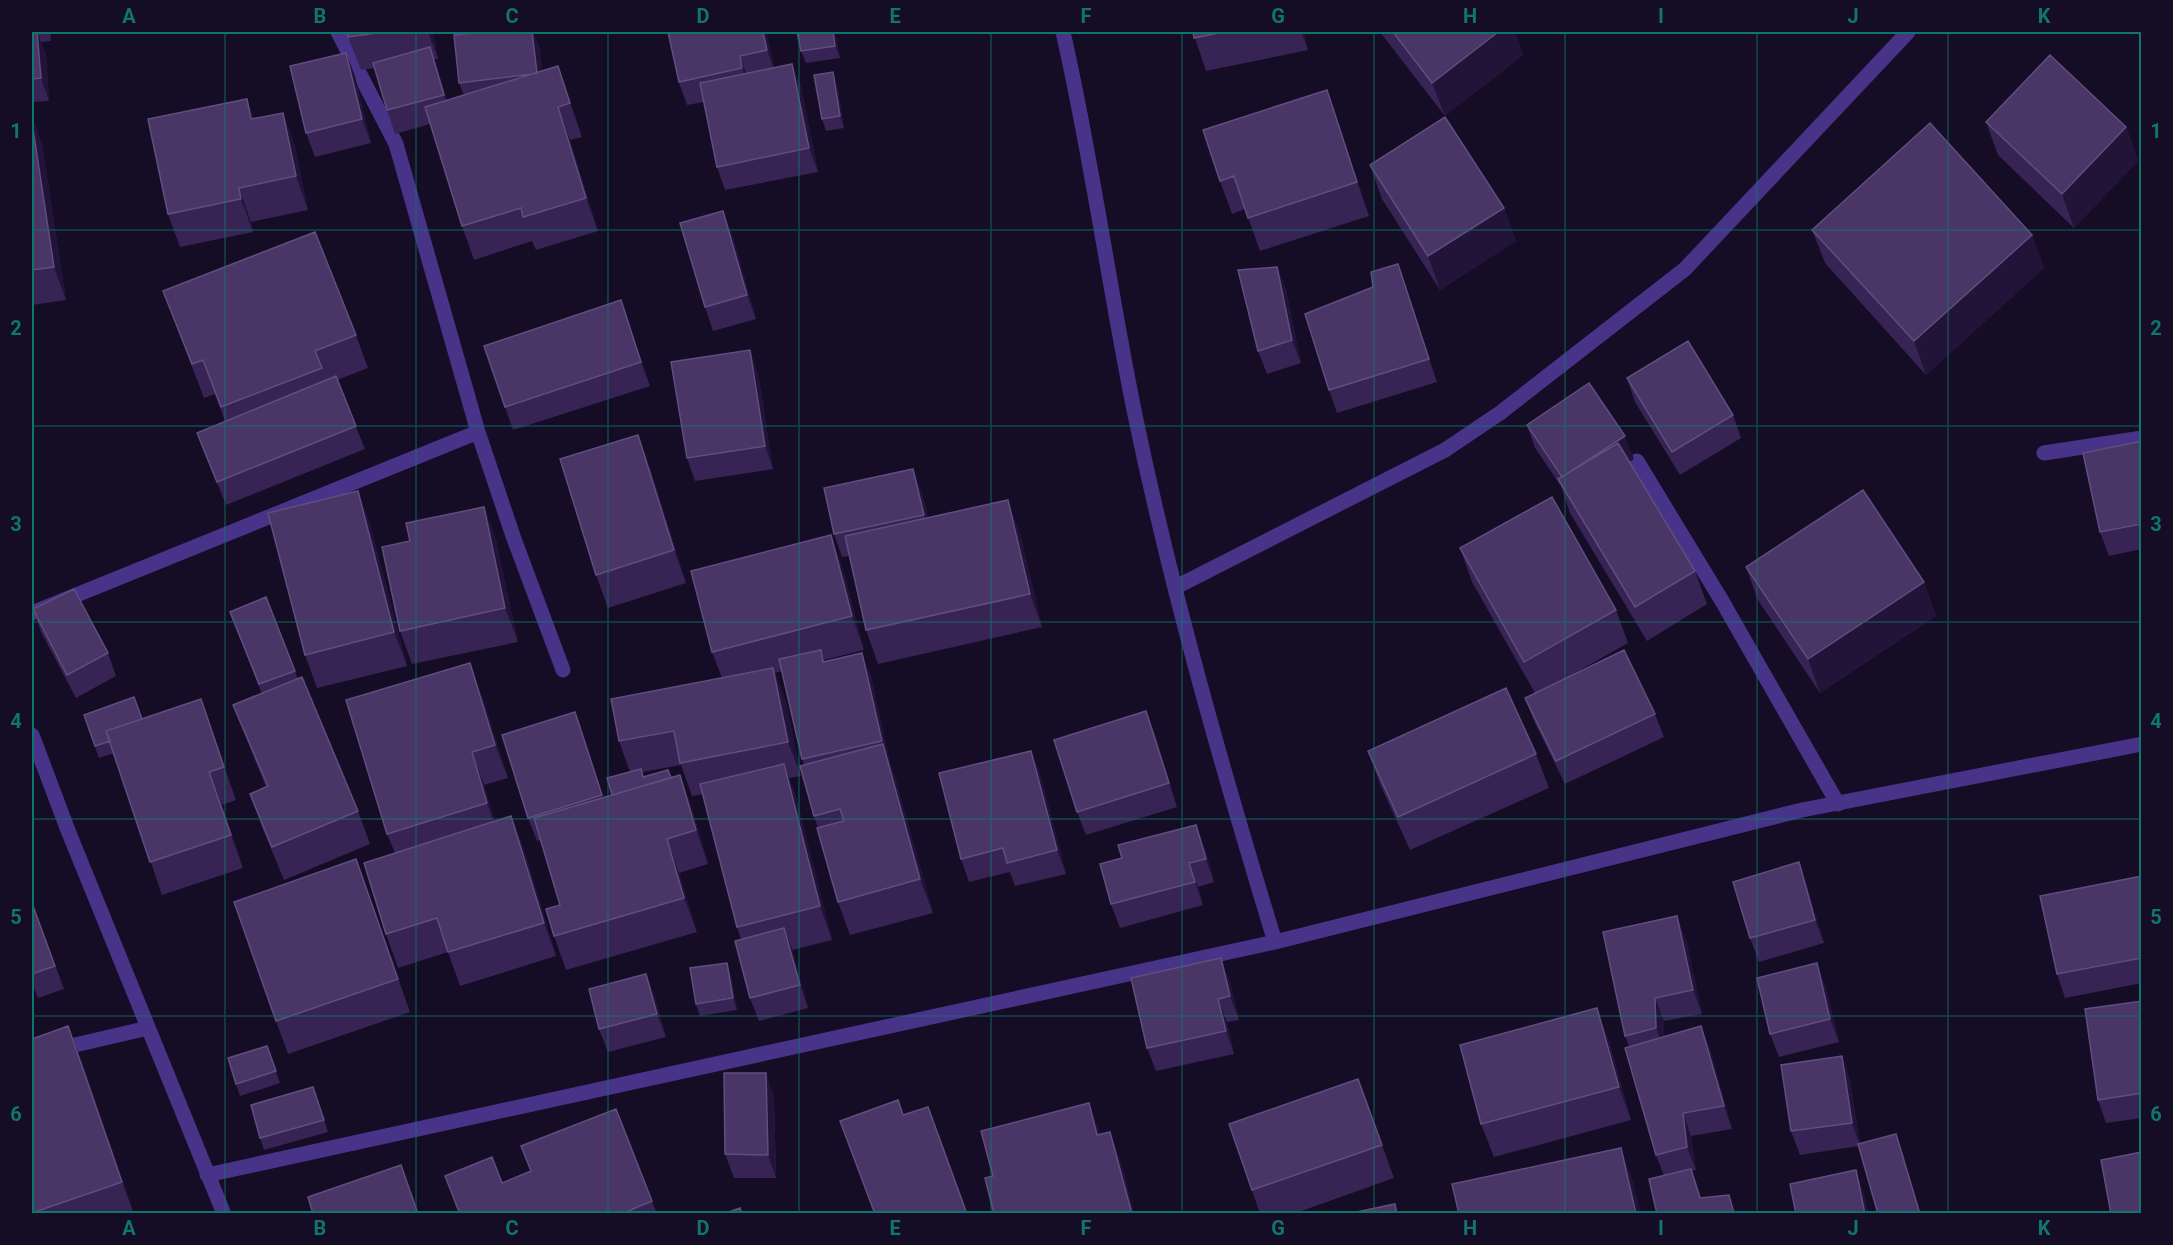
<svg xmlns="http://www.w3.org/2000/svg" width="2173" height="1245" font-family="Roboto,sans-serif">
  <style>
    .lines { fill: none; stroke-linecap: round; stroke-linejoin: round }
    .lane { stroke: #473488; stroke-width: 15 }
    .street { stroke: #473488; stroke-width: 15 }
    .wall { fill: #372454 }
    .shaded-wall { fill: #221339 }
    .building { fill: #493666; stroke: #604e7e; stroke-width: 1.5 }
    .grid { fill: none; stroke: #0f766e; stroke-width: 1.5; stroke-opacity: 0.55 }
    .neatline { fill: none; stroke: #0f766e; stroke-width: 2 }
    .grid-label { font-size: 20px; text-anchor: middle; font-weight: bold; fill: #0f766e }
  </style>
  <rect width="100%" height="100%" fill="#150c25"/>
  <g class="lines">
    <path class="lane" d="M2044,453L2142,438
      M1637,461L1722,601L1838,804"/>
    <path class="street" d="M338,32L396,144L478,432L513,536L563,670
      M1063,32C1092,159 1109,288 1135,415C1172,593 1222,768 1275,942
      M1176,587L1445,450L1500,413L1685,269L1908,32
      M32,613L478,432
      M32,735L69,833L224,1214
      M32,1055L148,1028
      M207,1175L1275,942L1802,810L2142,744"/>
  </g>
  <path class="wall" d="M32,32H50L51,41L41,42L46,54L49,101L32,102Z
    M53,32H67L54,33Z
    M348,32H433L438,59H434L447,100L464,95L459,83L468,33V32H533L540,49L542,71L558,66L582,137L570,140L598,231L536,250L532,241L474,260L462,226L430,124L395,134L387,110L375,68L361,70L348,37Z
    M668,32H766L774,68L792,64L801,87L818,172L725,190L717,167L704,102L687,105L679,82Z
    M835,32L840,58L806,63L801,51Z
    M1193,32H1304L1308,50L1206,71Z
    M1380,32H1515L1523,55L1445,116Z
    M346,53L355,76L371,143L315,157L306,133Z
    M837,85L844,128L826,131L822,119Z
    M247,99L254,119L283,113L295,146L308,210L251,222L253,232L180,247L168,214Z
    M32,116L42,144L66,300L32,305Z
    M1986,122L2126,127L2138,161L2074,228L1998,155Z
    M1339,124L1369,216L1260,251L1245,209L1232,214L1220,181Z
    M1370,165L1504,208L1516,241L1440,290L1382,199Z
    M1812,230L2032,235L2044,268L1926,375L1825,263Z
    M732,234L756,319L713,331L705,307Z
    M1277,267L1286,290L1301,363L1267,374L1258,351Z
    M1406,288L1437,382L1337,413L1329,390Z
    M163,291L356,335L368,368L337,380L365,449L226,505L197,433L225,421L215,394L204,398Z
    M629,324L650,386L513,430L505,407Z
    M758,373L773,469L695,481L687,458Z
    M1627,378L1733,415L1741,438L1680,475L1635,402Z
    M1527,425L1634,459L1629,462L1695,571L1707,604L1647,641L1570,513L1561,486L1535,448Z
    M638,435L650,468L686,583L608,608L596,575Z
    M2142,441V549L2109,556L2100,532Z
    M358,491L370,524L407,666L317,688L305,655Z
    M922,493L928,518L1020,533L1042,627L878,664L866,630L849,556L842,557L834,534Z
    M484,507L496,540L518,642L412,664L400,631L410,541Z
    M1460,548L1616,610L1628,643L1561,681L1655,714L1664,737L1565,784L1534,721L1525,698L1535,693L1472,582Z
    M1746,567L1924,582L1936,616L1820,693L1758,600Z
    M843,569L864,650L824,660L825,662L871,676L890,763L895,777L933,913L850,935L838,902L818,828L814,816L804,765L782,671L775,673L786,702L801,776L789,778L796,797L832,940L792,950L808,1008L759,1021L750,998L741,939L737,927L703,794L692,796L681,765L642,772L644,777L668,770L671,777L692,808L708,864L679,873L697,932L566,970L554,936L560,905L541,840L537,841L528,818L575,712L603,797L612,795L630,772L619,741L722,678L712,652Z
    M266,597L298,679L358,811L370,844L284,880L262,827L250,794L266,787L246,738L233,705L262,694L230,612Z
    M33,609L108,653L116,676L76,698L41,632Z
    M482,696L508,778L484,785L495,822L511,816L524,850L556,956L460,986L448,952L398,968L386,934L395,853L387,834Z
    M1146,711L1155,734L1177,807L1086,835L1077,812Z
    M84,715L142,719L213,733L236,800L222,805L243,868L162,895L114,753L99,758Z
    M1031,751L1040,774L1066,874L1015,886L1010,872L969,882L961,859Z
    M1368,751L1536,754L1549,788L1410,850L1380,784Z
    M1205,848L1214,882L1198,887L1203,905L1120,928L1111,904Z
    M356,859L410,1012L288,1054L276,1021Z
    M2142,876V983L2065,998L2057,974Z
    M1807,886L1824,943L1759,962L1750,938Z
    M32,903L64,989L38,998L32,983Z
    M1686,939L1702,1014L1664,1021V1036L1701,1026L1710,1049L1732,1129L1691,1136L1696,1170L1692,1171L1701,1198L1729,1195L1736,1214H1657L1664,1176L1656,1155L1629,1046L1625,1036Z
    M646,974L655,998L666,1037L608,1052L599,1029Z
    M731,975L737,1010L700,1016L696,1004Z
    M1230,982L1239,1020L1227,1022L1234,1054L1156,1071L1147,1048Z
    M1826,987L1839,1042L1779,1057L1770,1034Z
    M2142,1001V1118L2106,1123L2098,1100Z
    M32,1039L81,1059L134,1214H32Z
    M1609,1041L1631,1120L1494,1157L1481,1124Z
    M267,1046L280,1083L240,1096L236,1084Z
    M1842,1056L1850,1080L1860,1144L1896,1134L1904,1157L1859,1146L1800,1155L1791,1131Z
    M1358,1079L1394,1178L1293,1214H1260L1252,1190Z
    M313,1087L328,1132L264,1150L260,1138Z
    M774,1096L776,1178H734L725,1154Z
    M521,1146L652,1201L657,1214H459L445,1176L502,1183L531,1171Z"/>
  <path class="shaded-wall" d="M37,32L46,54L49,101L41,78Z
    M428,32H433L438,59Z
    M532,32H533L540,49L545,97L537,74Z
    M763,32H766L768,37L776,74L767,50Z
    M833,32H835L840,58L835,46Z
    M1301,32H1304L1308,50Z
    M1498,32H1515L1523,55L1445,116L1432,83Z
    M430,47L438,70L452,118L444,95Z
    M346,53L355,76L371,143L362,119Z
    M740,56L748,79L751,91L742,68Z
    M792,64L801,87L818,172L809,148Z
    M558,66L570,100L582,137L570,103Z
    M833,72L837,85L844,128L840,116Z
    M1327,90L1339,124L1369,216L1357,182Z
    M247,99L259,132L251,119Z
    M558,107L570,140L598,231L586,198Z
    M283,113L295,146L308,210L296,176Z
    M32,116L42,144L66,300L54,267L32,122Z
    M2126,127L2138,161L2074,228L2062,194Z
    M239,188L251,222L253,232L241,199Z
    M1504,208L1516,241L1440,290L1428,256Z
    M723,211L732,234L756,319L747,295Z
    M2032,235L2044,268L1926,375L1914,341Z
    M1398,264L1406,288L1437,382L1429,359Z
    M1277,267L1286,290L1301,363L1292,340Z
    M621,300L629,324L650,386L641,362Z
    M750,350L758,373L773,469L765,446Z
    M638,435L650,468L686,583L674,550Z
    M1625,436L1634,459L1571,501L1562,478Z
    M913,469L922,493L932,538L924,515Z
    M358,491L370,524L407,666L394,632Z
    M1008,500L1020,533L1042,627L1030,594Z
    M484,507L496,540L518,642L505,608Z
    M831,535L843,569L864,650L852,616Z
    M1924,582L1936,616L1820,693L1808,659Z
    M862,653L871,676L890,763L895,777L933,913L920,879L882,741Z
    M470,663L482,696L508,778L495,745Z
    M773,668L786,702L801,776L788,742Z
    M201,699L213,733L236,800L224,767Z
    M1146,711L1155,734L1177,807L1169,783Z
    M575,712L584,736L610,818L602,795Z
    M1031,751L1040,774L1066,874L1057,850Z
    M472,752L484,785L499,837L487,803Z
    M784,764L796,797L832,940L820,906Z
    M209,772L222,805L243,868L231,835Z
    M680,775L692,808L708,864L696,830Z
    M511,816L524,850L556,956L544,923Z
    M1196,825L1205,848L1214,882L1206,859Z
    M667,839L679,873L697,932L684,898Z
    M1799,862L1807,886L1824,943L1815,920Z
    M1189,863L1198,887L1203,905L1195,882Z
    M1677,916L1686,939L1702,1014L1693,990Z
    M784,928L793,951L808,1008L800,985Z
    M1221,958L1230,982L1239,1020L1230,996Z
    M727,963L731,975L737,1010L733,998Z
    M1817,963L1826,987L1839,1042L1830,1019Z
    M646,974L655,998L666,1037L657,1014Z
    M1655,998L1664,1021L1665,1052L1656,1028Z
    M1218,999L1227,1022L1234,1054L1226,1031Z
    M1597,1008L1609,1041L1631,1120L1619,1087Z
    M68,1026L81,1059L134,1214L122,1182Z
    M1701,1026L1710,1049L1732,1129L1724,1106Z
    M1842,1056L1850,1080L1860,1146L1852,1123Z
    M766,1073L774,1096L776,1178L768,1155Z
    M1089,1103L1101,1136L1097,1135Z
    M1683,1113L1691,1136L1696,1170L1687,1147Z
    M1110,1132L1122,1165L1135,1214H1132Z
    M1896,1134L1904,1157L1921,1214H1920Z
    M1621,1148L1633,1181L1641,1214H1636Z
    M1691,1169L1700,1192L1706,1214L1700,1198Z
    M1856,1170L1864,1193L1869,1214H1865Z
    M1729,1195L1736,1214H1734Z"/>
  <path class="building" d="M32,32H37L41,78L32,79Z
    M348,32H384L348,37Z
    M481,32H532L537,73L532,74L459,83L454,35Z
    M668,32H763L767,50L740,56L742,68L679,82Z
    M797,32H833L835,46L801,51Z
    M1193,32H1223L1194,38Z
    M1393,32H1498L1432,83Z
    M430,47L444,95L387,110L373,63Z
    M346,53L362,119L306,133L290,66Z
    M2050,55L2126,127L2062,194L1986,122Z
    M792,64L809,148L717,167L700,83Z
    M558,66L570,103L558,107L586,198L523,217L521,208L462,226L425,107Z
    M833,72L840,116L822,119L814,75Z
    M1327,90L1357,182L1248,218L1234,176L1220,181L1203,130Z
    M247,99L251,119L283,113L296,176L239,188L241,199L168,214L148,119Z
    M1445,117L1504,208L1428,256L1370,165Z
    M32,122L54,267L32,270Z
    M1930,123L2032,235L1914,341L1812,230Z
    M723,211L747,295L705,307L680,223Z
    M315,232L356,335L315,351L322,368L221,407L203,360L192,364L163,291Z
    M1398,264L1429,359L1329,390L1305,314L1373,287L1371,272Z
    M1277,267L1292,340L1258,351L1238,270Z
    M621,300L641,362L505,407L484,346Z
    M1688,341L1733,415L1672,452L1627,378Z
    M750,350L765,446L687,458L671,362Z
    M336,376L356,426L217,482L197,433Z
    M1589,383L1625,436L1562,477L1527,425Z
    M638,435L674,550L596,575L560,459Z
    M2142,441V524L2100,532L2083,453Z
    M1618,443L1695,571L1635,607L1558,479Z
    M913,469L924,515L834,534L824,488Z
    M1863,490L1924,582L1808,659L1746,567Z
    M358,491L394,632L305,655L268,513Z
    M1552,497L1616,610L1524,662L1460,548Z
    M1008,500L1030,594L866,630L845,536Z
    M484,507L505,608L400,631L382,547L410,541L406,523Z
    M831,535L852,616L712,652L691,571Z
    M74,589L108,653L67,675L33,609Z
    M266,597L295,671L259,684L230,612Z
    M821,650L823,662L862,653L882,741L802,759L779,659Z
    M1624,650L1655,714L1556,761L1525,698Z
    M470,663L495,745L472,752L487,803L387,834L346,700Z
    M773,668L788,742L680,763L674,731L619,741L611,699Z
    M302,677L358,811L272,847L250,794L268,786L233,705Z
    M1506,688L1536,754L1398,817L1368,751Z
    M134,697L142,719L106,731L110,741L95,746L84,715Z
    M201,699L224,767L209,772L231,835L150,862L106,731Z
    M1146,711L1169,783L1077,812L1054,740Z
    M575,712L602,795L528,818L502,735Z
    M883,744L920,879L838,902L817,828L844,821L840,809L814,816L800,766Z
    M1031,751L1057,850L1007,863L1003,848L961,859L939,773Z
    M784,764L820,906L737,927L700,784Z
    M641,769L643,777L668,770L671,778L612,795L607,778Z
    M680,775L696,830L667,839L684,898L554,936L546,909L560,905L534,818Z
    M511,816L544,923L448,952L437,918L386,934L364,863Z
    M1196,825L1206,859L1189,863L1195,882L1111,904L1100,864L1122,858L1118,845Z
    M356,859L398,979L276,1021L234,902Z
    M1799,862L1815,920L1750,938L1733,882Z
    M2142,876V958L2057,974L2040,896Z
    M32,903L55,966L32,974Z
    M1677,916L1693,990L1655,998L1656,1028L1625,1036L1603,932Z
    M784,928L800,985L750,998L735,941Z
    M1221,958L1230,996L1218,999L1226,1031L1147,1048L1131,978Z
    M727,963L733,998L696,1004L690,968Z
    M1817,963L1830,1019L1770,1034L1757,978Z
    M646,974L657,1014L599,1029L589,989Z
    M2142,1001V1093L2098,1100L2085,1009Z
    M1597,1008L1619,1087L1481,1124L1460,1045Z
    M68,1026L122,1182L32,1213V1039Z
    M1701,1026L1724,1106L1683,1113L1687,1147L1656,1155L1625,1048Z
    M267,1046L276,1071L236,1084L228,1058Z
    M1842,1056L1852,1123L1791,1131L1781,1065Z
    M724,1073H766L768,1155L725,1154Z
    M1358,1079L1382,1145L1252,1190L1229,1124Z
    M313,1087L324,1120L260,1138L251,1105Z
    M898,1100L903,1115L928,1107L967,1214H875L840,1121Z
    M1089,1103L1097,1135L1110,1132L1132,1214H994L985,1178L993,1176L981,1131Z
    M616,1109L652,1201L621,1214H460L445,1176L492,1157L502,1183L531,1171L521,1146Z
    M1896,1134L1920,1214H1878L1858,1144Z
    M1621,1148L1636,1214H1459L1452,1184Z
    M2142,1152V1214H2111L2101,1160Z
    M401,1165L418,1214H313L308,1197Z
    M1691,1169L1700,1198L1729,1195L1734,1214H1657L1649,1179Z
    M1856,1170L1865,1214H1796L1790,1184Z
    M1395,1204L1397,1214H1347Z
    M740,1208L742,1214H723Z"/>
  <path class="grid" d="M225,32V1214M416,32V1214M608,32V1214M799,32V1214M991,32V1214M1182,32V1214M1374,32V1214M1565,32V1214M1757,32V1214M1948,32V1214M32,230H2142M32,426H2142M32,622H2142M32,819H2142M32,1016H2142"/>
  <rect width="2173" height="1245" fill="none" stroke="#150c25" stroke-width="66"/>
  <rect x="33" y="33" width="2107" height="1179" class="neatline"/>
  <g class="grid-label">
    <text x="129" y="23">A</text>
    <text x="320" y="23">B</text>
    <text x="512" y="23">C</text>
    <text x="703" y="23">D</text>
    <text x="895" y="23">E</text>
    <text x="1086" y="23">F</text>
    <text x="1278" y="23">G</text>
    <text x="1470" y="23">H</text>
    <text x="1661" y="23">I</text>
    <text x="1853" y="23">J</text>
    <text x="2044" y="23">K</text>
    <text x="16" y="138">1</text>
    <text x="2156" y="138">1</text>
    <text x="16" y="335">2</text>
    <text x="2156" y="335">2</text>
    <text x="16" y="531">3</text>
    <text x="2156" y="531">3</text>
    <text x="16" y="728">4</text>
    <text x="2156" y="728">4</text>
    <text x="16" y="924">5</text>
    <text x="2156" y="924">5</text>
    <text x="16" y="1121">6</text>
    <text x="2156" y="1121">6</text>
    <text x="129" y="1235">A</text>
    <text x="320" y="1235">B</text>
    <text x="512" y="1235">C</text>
    <text x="703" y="1235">D</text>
    <text x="895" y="1235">E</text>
    <text x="1086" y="1235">F</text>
    <text x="1278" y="1235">G</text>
    <text x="1470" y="1235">H</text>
    <text x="1661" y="1235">I</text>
    <text x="1853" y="1235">J</text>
    <text x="2044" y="1235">K</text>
  </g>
</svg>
